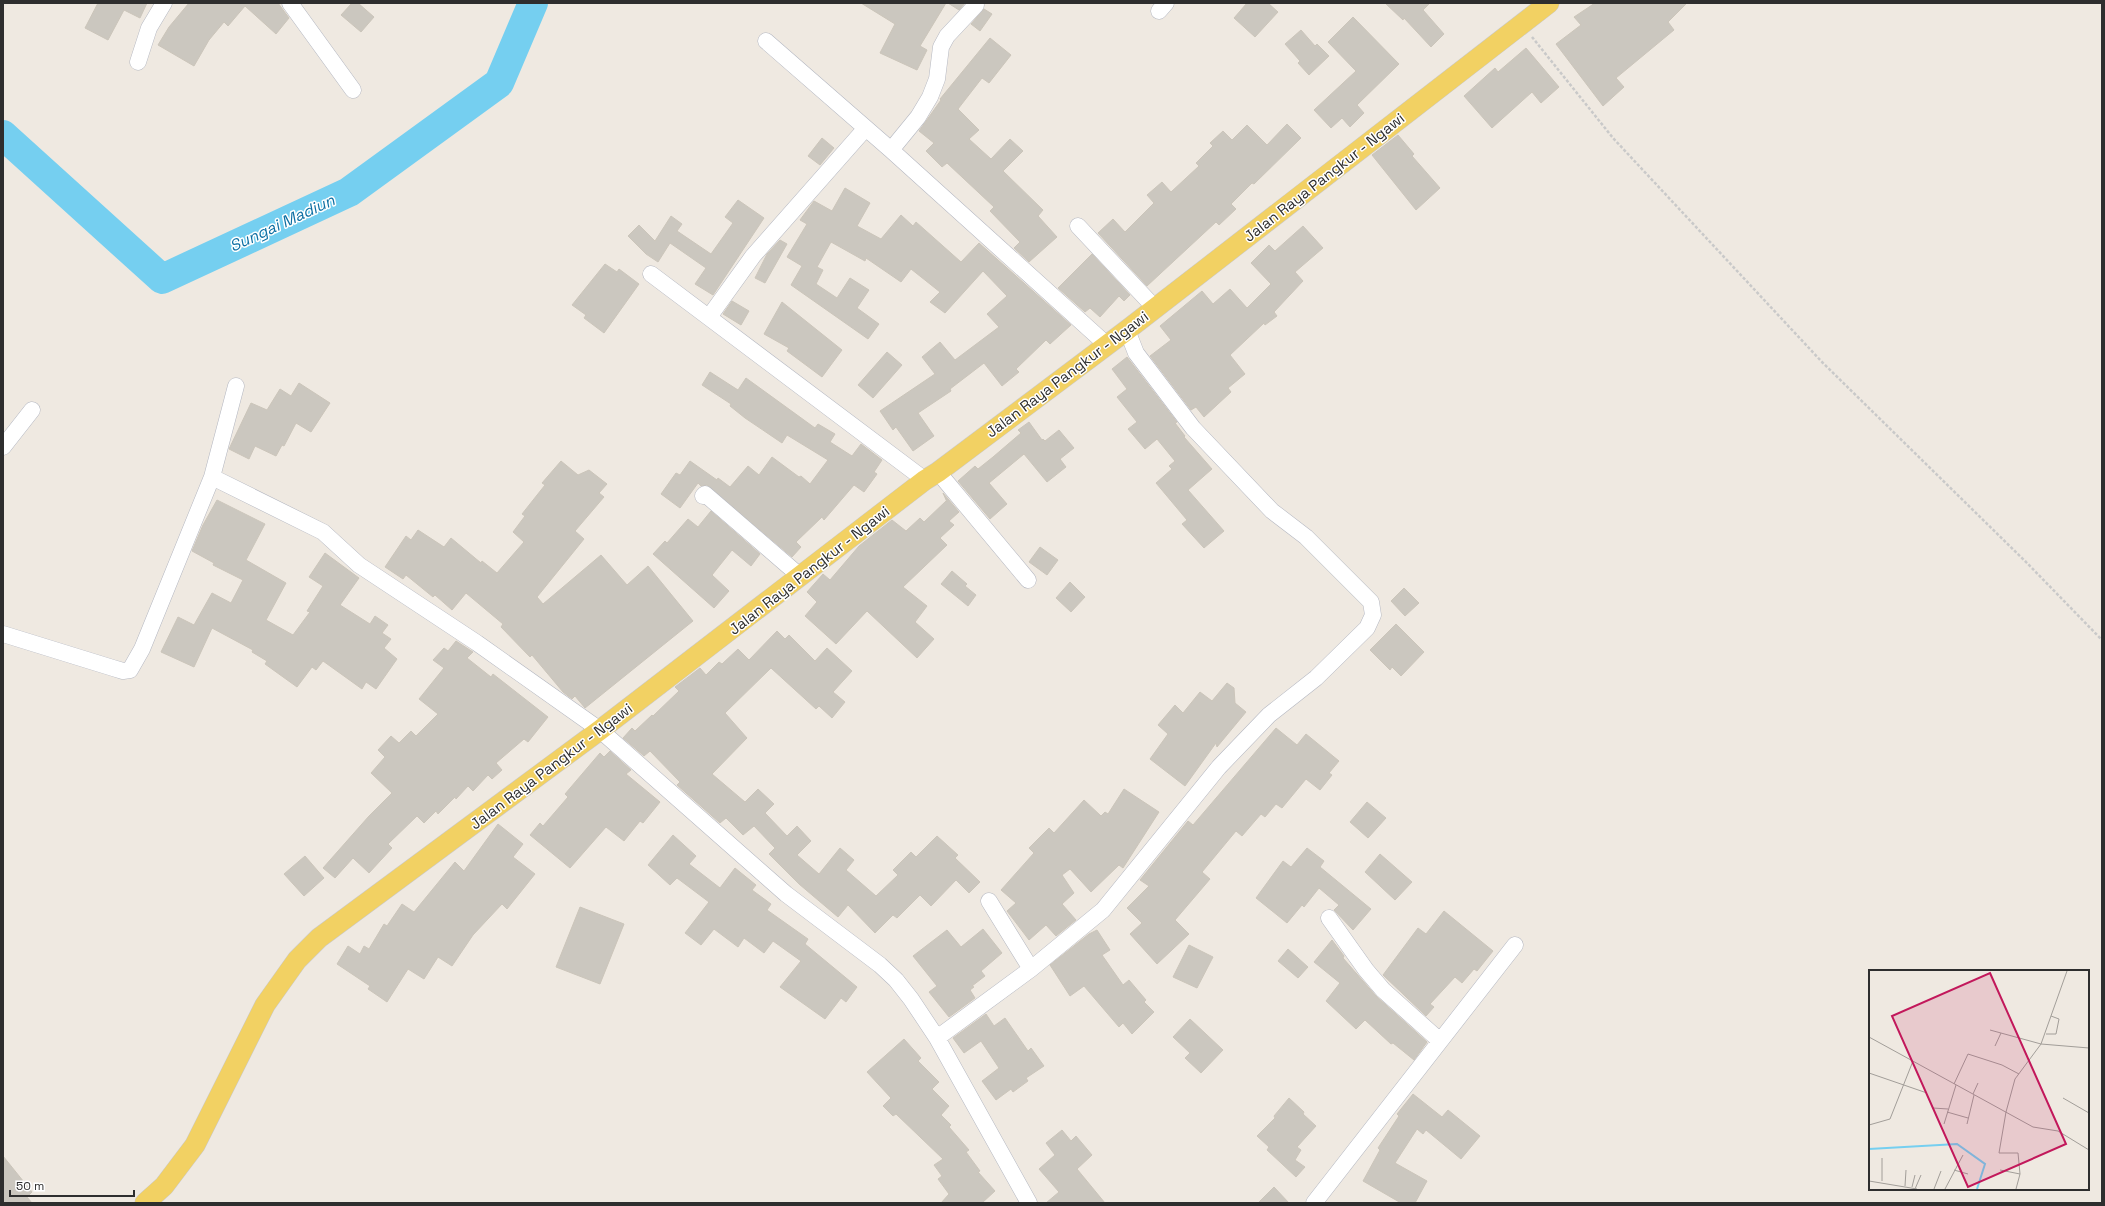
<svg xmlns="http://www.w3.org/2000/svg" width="2105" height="1206" font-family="'Space Grotesk',sans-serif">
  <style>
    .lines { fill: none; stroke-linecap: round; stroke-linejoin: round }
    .river { stroke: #75cff0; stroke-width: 30 }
    .building { fill: #cbc7bf; stroke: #cbc5ba }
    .minor-casing { stroke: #b4b7c1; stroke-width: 17 }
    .major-casing { stroke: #c9c9c9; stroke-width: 21 }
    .path { stroke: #c9c9c9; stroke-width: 2.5; stroke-dasharray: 3 2; stroke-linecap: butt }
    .minor { stroke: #fff; stroke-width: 16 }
    .major { stroke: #f2d163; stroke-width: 20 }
    .labels { text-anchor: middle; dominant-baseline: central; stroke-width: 3; stroke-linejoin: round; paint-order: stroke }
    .street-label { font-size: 15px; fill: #2e2e2e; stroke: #fff }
    .water-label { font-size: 16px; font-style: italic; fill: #0d6fa3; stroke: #fff }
    .inset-river { fill: none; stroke: #75cff0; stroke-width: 2 }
    .inset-road { fill: none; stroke: #a29e99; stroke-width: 1 }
    .view { fill: #c2185b; fill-opacity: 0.15; stroke: #c2185b; stroke-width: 2 }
    .inset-edge { fill: none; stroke: #2e2e2e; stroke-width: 2 }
  </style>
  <rect width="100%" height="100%" fill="#efe9e1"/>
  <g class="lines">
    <path class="river" d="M3,135L162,279L349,192L499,83L533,3"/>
  </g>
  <path class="building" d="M98,3H147L140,18L124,10L108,40L85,28Z
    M189,3H278L289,18L276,34L245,6L228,26L224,22L209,40L194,66L158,45L169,27Z
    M352,3H358L374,17L361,32L341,15Z
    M861,3H946L920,46L927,50L917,70L880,53L895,24Z
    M948,3H965L959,10Z
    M1247,3H1268L1278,12L1255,37L1234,18Z
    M1385,3H1430L1423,10L1444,34L1431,47L1404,18L1403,20Z
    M1595,3H1687L1668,22L1674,30L1616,78L1624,87L1603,106L1556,44L1581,25L1574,17Z
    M984,9L992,14L980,31L971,24Z
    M1353,17L1399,64L1357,105L1364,113L1350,127L1342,118L1331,128L1314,110L1356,71L1328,42Z
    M1301,30L1315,46L1317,44L1329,56L1309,75L1298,63L1300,61L1285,44Z
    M990,38L1011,55L989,83L982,78L958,109L979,130L969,139L991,159L1010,139L1023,151L1003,171L1043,210L1038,216L1057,237L1029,262L1014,248L1020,242L990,211L994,207L947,163L942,167L926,151L934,143L919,131L941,100L940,99Z
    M1526,48L1559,87L1541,103L1532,92L1492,128L1464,96L1495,68L1498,72Z
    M1287,124L1301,138L1254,184L1252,183L1231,204L1236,209L1219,225L1216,222L1147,286L1098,233L1113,219L1125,232L1154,203L1147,195L1162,182L1171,192L1199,166L1196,163L1213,146L1210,143L1223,131L1232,140L1247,125L1267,145Z
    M1398,135L1414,154L1412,156L1440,188L1416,210L1372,155Z
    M822,138L834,148L820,165L808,156Z
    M845,188L870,203L857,226L881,239L901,215L913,226L916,222L961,262L979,243L1071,325L1050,344L1046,340L1016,369L1019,372L1002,386L984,363L950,389L951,391L918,413L934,436L913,451L896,427L893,430L880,411L935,374L922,357L940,342L955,360L999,327L987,314L1007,296L983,271L945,313L930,302L940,292L911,269L901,282L866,258L865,261L831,242L817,267L823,270L816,284L837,298L850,278L869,290L857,308L879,324L868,339L791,285L802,266L787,257L807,224L800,220L814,201L832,211Z
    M738,200L764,218L713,295L695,284L706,268L670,243L658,262L646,254L628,236L639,225L655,241L671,216L682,224L677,231L711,254L733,223L725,217Z
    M1303,226L1323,248L1295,272L1303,281L1274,312L1277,316L1265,325L1264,323L1230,355L1245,374L1228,388L1231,392L1204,417L1196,407L1191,410L1150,356L1171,340L1160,326L1202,291L1213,304L1230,289L1247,308L1271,284L1251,263L1269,245L1275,251Z
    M780,240L787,244L765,283L755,278L767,254Z
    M1092,254L1130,295L1124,301L1119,296L1100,317L1090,308L1085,312L1058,288Z
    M605,264L617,272L619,269L639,284L604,333L584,318L586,315L572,305Z
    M732,301L749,311L741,325L723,314Z
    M782,302L842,350L822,377L787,351L789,348L764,334Z
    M887,352L902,365L873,398L858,385Z
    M1127,357L1177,422L1175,423L1185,436L1184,437L1212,469L1188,490L1224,531L1204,548L1182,524L1187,520L1156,483L1172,469L1169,466L1175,461L1157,439L1145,449L1128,429L1137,422L1117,397L1127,389L1112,369Z
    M710,372L738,390L746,378L815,428L818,424L835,434L830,442L852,456L861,444L882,460L874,472L877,474L864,492L854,485L824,520L822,517L796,542L801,547L792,557L707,485L701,486L698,483L680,508L661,494L676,473L680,475L690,461L717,480L718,478L730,487L748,466L759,475L772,457L799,477L801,476L810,484L828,460L787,435L782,443L745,418L730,406L731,404L702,385Z
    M299,383L330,403L311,432L296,423L284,446L282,445L276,456L255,446L249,459L229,449L251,403L267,410L280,389L291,396Z
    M1029,422L1042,440L1043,439L1045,441L1059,430L1074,448L1060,459L1066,467L1047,482L1024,454L989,483L1007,504L990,519L958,481L975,466L978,469L993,457L1021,433L1018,430Z
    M561,461L578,475L589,470L607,484L599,493L604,497L575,531L584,539L537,597L543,604L601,555L627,585L648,566L693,621L585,708L575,696L572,699L563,692L532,655L530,657L501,627L503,624L466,593L452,610L435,595L433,597L406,575L403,579L385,567L406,536L411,540L418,530L444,547L451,538L481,563L482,561L497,573L524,542L513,532L525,516L522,514L545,485L542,483Z
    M943,493L959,512L949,521L954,525L940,538L947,545L903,587L927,606L915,622L934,639L917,658L867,611L836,644L805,616L817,602L807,592L823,574L830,580L859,546L892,520L906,531L920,518L924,522L946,501L947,502Z
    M217,500L265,524L246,560L286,583L266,620L293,635L310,612L307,611L323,586L309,577L325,553L359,578L340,605L370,624L375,616L388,625L382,633L391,639L384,648L397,659L376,689L366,682L362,689L323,661L316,670L312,667L297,687L265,664L267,661L252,652L253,650L212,628L194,667L161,652L178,617L194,625L212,593L231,603L243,580L213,565L214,563L192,551L203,525Z
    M711,511L760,554L751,566L732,550L712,575L729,591L714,608L653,554L665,541L667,543L688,519L698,527Z
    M1040,547L1058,560L1047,575L1029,562Z
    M952,571L967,584L965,586L976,595L968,606L941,584Z
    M1070,582L1085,597L1071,612L1056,598Z
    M1404,588L1419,603L1405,616L1391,601Z
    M1396,624L1424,652L1401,676L1392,667L1390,670L1370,650Z
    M777,631L785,639L789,635L815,661L827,648L852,671L833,692L845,702L832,718L819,706L816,709L771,668L725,713L747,738L712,774L745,802L758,789L774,804L765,813L787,836L797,826L811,841L797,855L819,874L840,848L854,860L846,870L876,896L898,875L893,870L911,852L916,857L937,836L958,855L955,858L980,882L969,893L956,880L931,906L920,895L897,918L893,915L875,933L848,905L838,917L799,884L769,854L775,848L754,826L743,835L726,818L720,823L677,785L680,782L650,751L644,756L623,738L632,728L635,731L652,715L653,716L679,691L675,687L700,668L706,675L719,662L722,664L738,649L749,660Z
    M456,641L473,652L467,658L491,677L493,674L548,717L528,742L524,739L496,763L502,770L492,779L488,775L473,791L468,786L456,799L455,797L438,814L436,811L424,823L417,816L388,844L392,848L369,873L353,858L335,878L323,868L369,816L392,793L371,773L385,757L378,750L391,736L399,743L411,731L416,736L438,714L419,699L444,668L433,660L444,648L448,651Z
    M1227,683L1234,688L1235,703L1246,712L1217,747L1216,743L1185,786L1150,759L1168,734L1158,725L1175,705L1183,713L1200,692L1212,701Z
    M1276,728L1297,745L1306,734L1339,761L1329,773L1332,775L1320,790L1306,779L1282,808L1276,804L1265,817L1261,814L1242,836L1236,831L1202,872L1210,879L1175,920L1189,934L1157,964L1130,934L1142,923L1127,908L1149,886L1140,880L1188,821L1193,825Z
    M610,751L631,770L626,774L660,802L643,823L640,821L624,841L606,827L570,868L530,835L540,823L543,826L568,797L565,794L600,753L604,757Z
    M1124,789L1159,812L1123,868L1119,865L1091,892L1070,869L1062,875L1074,893L1062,904L1076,920L1056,936L1046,925L1029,940L1007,911L1016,903L1001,890L1034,853L1029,848L1049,828L1054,833L1084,800L1101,816L1105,812L1108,814Z
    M1367,802L1386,818L1368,838L1350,822Z
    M498,824L523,844L513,857L535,874L507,909L502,904L473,935L452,966L438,957L424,979L408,969L387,1002L368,989L370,986L337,964L348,946L360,954L364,946L369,949L384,924L387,926L402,904L414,912L455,862L464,871Z
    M673,835L696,856L689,864L720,888L735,868L756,885L752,890L771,904L767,910L808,939L805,944L857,987L846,1002L841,998L825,1019L780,987L801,961L773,941L764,953L744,938L738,947L714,929L701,945L685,933L709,902L677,878L670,885L648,865Z
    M1307,848L1324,861L1320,867L1371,909L1353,930L1334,910L1339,905L1319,888L1304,907L1302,905L1287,923L1256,898L1283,861L1291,867Z
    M1380,854L1412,882L1395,900L1365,872Z
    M305,856L324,878L304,896L284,874Z
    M580,907L624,924L600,984L556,967Z
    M1444,911L1493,951L1477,971L1474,969L1462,983L1455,977L1430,1004L1434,1007L1426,1016L1383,975L1418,928L1426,934Z
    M983,929L1002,953L981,971L985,976L972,986L974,987L970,990L975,998L949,1017L929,992L937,986L913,956L947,930L961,947Z
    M1097,930L1110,950L1102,955L1123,985L1129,980L1146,1000L1144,1002L1154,1012L1132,1034L1123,1023L1119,1027L1084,986L1070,996L1050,965L1089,934Z
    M1332,940L1344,956L1343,958L1376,996L1427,1042L1414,1060L1393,1043L1391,1044L1365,1020L1356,1029L1326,1001L1340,983L1314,962Z
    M1189,945L1213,957L1197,988L1173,977Z
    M1288,949L1308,967L1298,978L1278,961Z
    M986,1014L994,1026L1005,1018L1028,1051L1031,1048L1044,1066L1026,1078L1028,1081L1013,1092L1011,1089L996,1100L982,1081L999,1068L981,1041L964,1053L953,1038Z
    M1190,1019L1223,1050L1201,1073L1185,1058L1190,1053L1173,1037Z
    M904,1039L921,1058L918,1061L939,1082L932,1089L949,1106L941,1115L951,1125L949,1127L969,1150L966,1152L980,1171L978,1172L995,1191L982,1203H941L949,1194L938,1179L942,1176L934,1165L943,1159L896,1114L893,1116L883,1106L891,1098L867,1072Z
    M1413,1094L1442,1117L1448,1110L1480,1136L1461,1159L1426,1130L1423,1134L1417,1129L1395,1163L1427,1181L1415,1203H1401L1363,1181L1380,1150L1378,1148L1399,1116L1397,1114Z
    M1289,1098L1304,1112L1303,1114L1316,1126L1297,1147L1301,1150L1295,1160L1305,1167L1296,1177L1267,1150L1269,1147L1257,1136L1275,1118L1274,1116Z
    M1062,1130L1071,1141L1076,1136L1092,1155L1077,1169L1105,1203H1046L1059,1192L1039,1169L1055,1155L1046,1143Z
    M3,1156L32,1192L27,1197L32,1203H3Z
    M1274,1187L1289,1203H1258Z"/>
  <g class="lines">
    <defs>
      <path id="minor" d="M290,3L353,90
        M1159,11L1166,3
        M766,41L891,150L1107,345
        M138,62L149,28L164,3
        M891,150L918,117L930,97L937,79L941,47L947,36L976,5
        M1078,226L1155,308
        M651,274L925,480
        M709,317L753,256L865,129
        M3,447L32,410
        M938,472L1028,580
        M212,477L236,386
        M703,496L705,494L801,577
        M3,634L113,668L123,671L130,670L142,649L212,477L323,532L359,565L477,643L600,730L786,894L880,965L896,980L911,999L937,1038L1029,1203
        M989,901L1031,969
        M1329,918L1366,970L1383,990L1439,1040
        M937,1038L1031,969L1103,910L1219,767L1269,715L1316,678L1367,628L1373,615L1371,602L1306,537L1272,511L1193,428L1136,353L1127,330
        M1314,1203L1515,945"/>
      <path id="major" d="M145,1203L164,1186L195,1145L265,1005L297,960L319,938L600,730L925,480L938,472L1127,330L1549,3"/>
    </defs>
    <use href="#minor" class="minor-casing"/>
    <use href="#major" class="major-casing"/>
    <path class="path" d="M1532,37L1613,138L1822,362L2026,562L2102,640"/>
    <use href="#minor" class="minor"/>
    <use href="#major" class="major"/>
  </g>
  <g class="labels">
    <g class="street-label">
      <text transform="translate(1324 177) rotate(-38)">Jalan Raya Pangkur - Ngawi</text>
      <text transform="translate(1067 374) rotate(-37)">Jalan Raya Pangkur - Ngawi</text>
      <text transform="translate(809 570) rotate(-38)">Jalan Raya Pangkur - Ngawi</text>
      <text transform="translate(551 766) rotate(-37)">Jalan Raya Pangkur - Ngawi</text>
    </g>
    <g class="water-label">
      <text transform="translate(282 223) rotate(-25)">Sungai Madiun</text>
    </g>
  </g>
  <g transform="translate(1869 970)">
    <rect width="220" height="220" fill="#efe9e1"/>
    <path class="inset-river" d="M0,179L88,174L116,194L108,219"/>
    <path class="inset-road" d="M121,60L172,74L220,78M177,64H187L190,49L182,46M0,67L164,157L189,161L220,180M126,76L132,63M0,103L58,123M85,114L99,84L133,95L150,104M104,124L109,113M194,128L220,143M64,138L79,139M78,142L99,148M75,154L87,115M98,154L105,125M0,155L21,149L44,91M13,188V211M85,200L99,204M131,200L151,204M0,211L48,219M36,216L37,200M43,217L46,205M46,219L52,205M65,219L72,201M76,219L94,185M147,219L151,204L149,183H130L137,142L146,109L172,74L198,1"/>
    <path class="view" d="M121,3L197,174L99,217L23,46Z"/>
    <rect width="220" height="220" class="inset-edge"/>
  </g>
  <rect width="2105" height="1206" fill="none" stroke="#2e2e2e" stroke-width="8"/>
  <path d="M10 1190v6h124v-6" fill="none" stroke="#2e2e2e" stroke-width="2"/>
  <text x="16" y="1190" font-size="12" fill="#2e2e2e" stroke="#ffffff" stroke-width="3" paint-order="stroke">50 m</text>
</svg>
